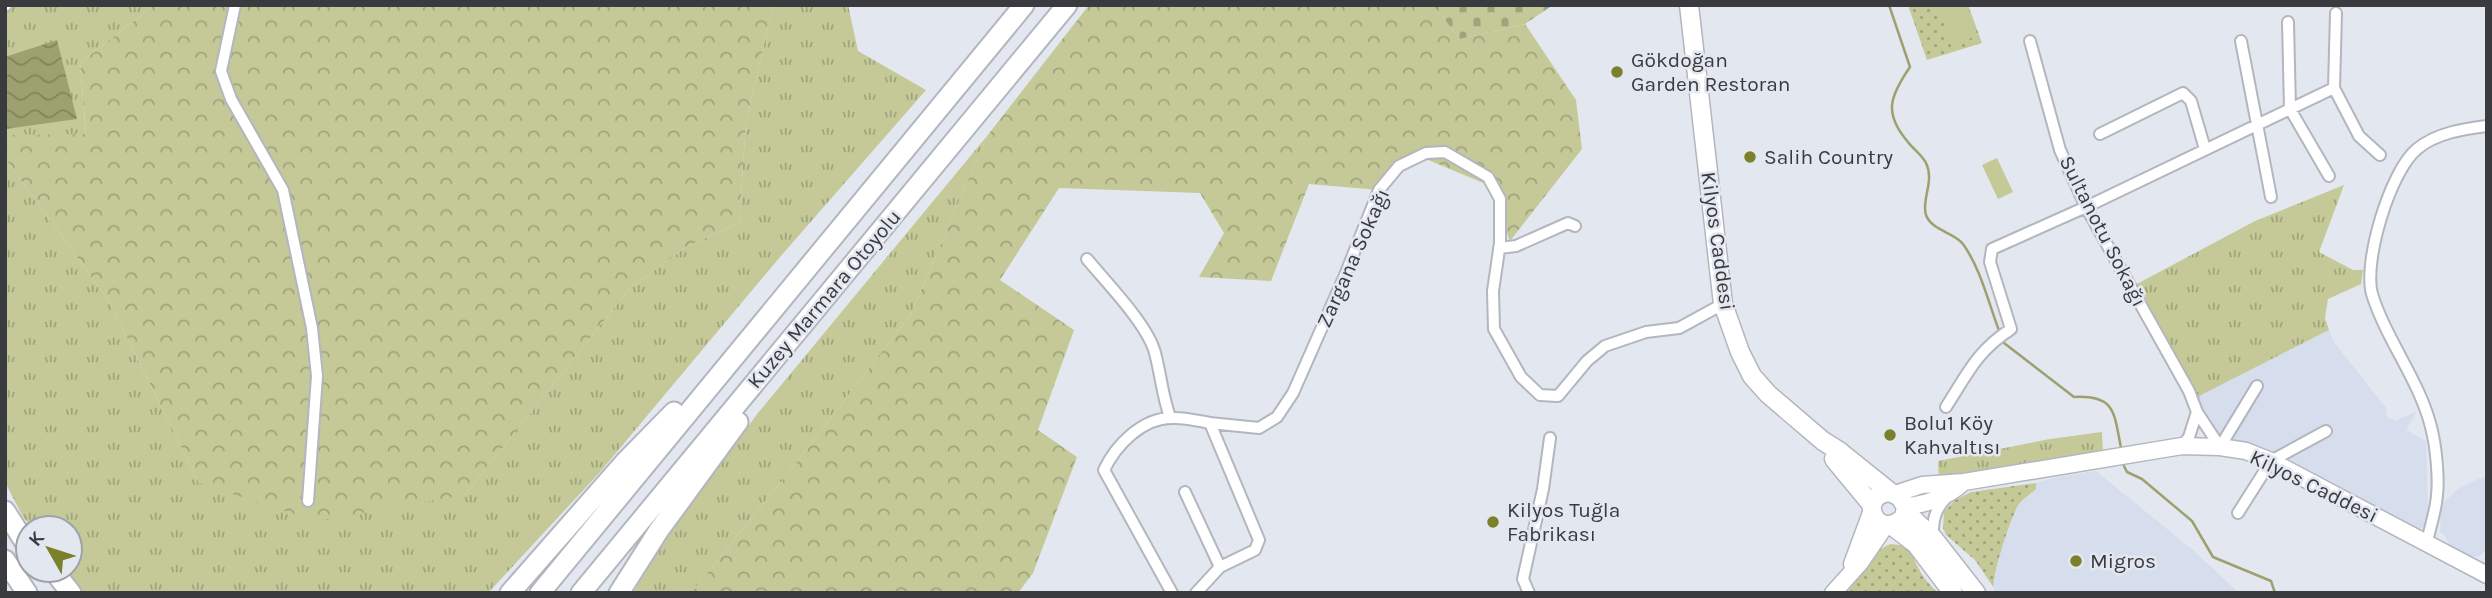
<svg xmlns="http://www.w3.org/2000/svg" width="2492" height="598" font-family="Karla,sans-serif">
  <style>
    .built { fill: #d6dded }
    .grass { fill: url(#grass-tufts) }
    .forest { fill: url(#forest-crowns) }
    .cemetery { fill: url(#cemetery-stones) }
    .park { fill: url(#park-dots) }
    .pitch { fill: #c4c997 }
    .water { fill: url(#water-waves) }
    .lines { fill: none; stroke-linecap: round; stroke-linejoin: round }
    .stream { stroke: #9da170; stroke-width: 2.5 }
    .street-casing { stroke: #b3b6bf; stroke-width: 14 }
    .secondary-casing { stroke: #b3b6bf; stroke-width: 19 }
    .primary-casing { stroke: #b3b6bf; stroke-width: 21 }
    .highway-casing { stroke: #b3b6bf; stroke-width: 23 }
    .street { stroke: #fff; stroke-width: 10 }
    .secondary { stroke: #fff; stroke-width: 16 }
    .primary { stroke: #fff; stroke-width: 18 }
    .highway { stroke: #fff; stroke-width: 19 }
    .poi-dot { fill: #7b802a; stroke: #e3e7f0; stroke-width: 2.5 }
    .labels { text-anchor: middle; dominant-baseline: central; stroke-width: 5; stroke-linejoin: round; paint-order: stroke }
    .poi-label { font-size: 21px; fill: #393b3e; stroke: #e3e7f0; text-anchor: start }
    .street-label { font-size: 21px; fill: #393b3e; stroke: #e3e7f0 }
  </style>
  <defs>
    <pattern id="grass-tufts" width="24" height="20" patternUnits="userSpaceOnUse" patternTransform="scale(1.75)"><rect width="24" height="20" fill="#c4c997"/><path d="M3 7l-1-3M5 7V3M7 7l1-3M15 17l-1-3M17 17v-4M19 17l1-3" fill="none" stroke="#a0a47d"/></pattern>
    <pattern id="forest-crowns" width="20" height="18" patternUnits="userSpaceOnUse" patternTransform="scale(1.75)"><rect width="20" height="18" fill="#c4c997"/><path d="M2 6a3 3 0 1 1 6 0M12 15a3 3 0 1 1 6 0" fill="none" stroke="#a0a47d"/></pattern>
    <pattern id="cemetery-stones" width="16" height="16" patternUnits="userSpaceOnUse" patternTransform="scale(1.75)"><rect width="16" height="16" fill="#c4c997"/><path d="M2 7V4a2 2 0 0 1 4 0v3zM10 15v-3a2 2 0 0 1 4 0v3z" fill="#a0a47d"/></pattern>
    <pattern id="park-dots" width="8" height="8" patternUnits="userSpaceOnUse" patternTransform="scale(1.75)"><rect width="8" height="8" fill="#c4c997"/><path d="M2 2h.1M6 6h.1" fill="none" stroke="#a0a47d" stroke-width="1.8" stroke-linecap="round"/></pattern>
    <pattern id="water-waves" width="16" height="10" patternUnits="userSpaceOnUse" patternTransform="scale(1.75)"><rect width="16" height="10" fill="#9da170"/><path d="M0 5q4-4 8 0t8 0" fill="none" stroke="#81845d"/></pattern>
  </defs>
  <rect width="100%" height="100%" fill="#e3e7f0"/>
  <path class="built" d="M2329,330L2333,341L2387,409L2386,416L2395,421L2417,411L2406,430L2426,441L2428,506L2426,526L2419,529L2212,433L2197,401L2200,395Z
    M2096,471L2194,551L2239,593H1995L1992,580L2000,552L2018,505L2036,489V483L2058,477Z
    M2487,477V549L2480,556L2469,557L2449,546L2446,537L2440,532L2441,505L2458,489L2480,478Z"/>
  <path class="grass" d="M13,5H154L80,63L86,135H11L6,160L109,301L199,483L465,495L630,288L686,247L739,223L746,122L773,5H848L858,51L926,90L780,257L600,472L488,593H84L66,570H70V528H32L23,517L5,482V15Z
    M987,136L911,314L786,476L691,593H633L668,534L758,413Z
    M2344,185L2319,252L2353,270H2363L2361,284L2328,299L2325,318L2329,330L2201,395L2197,401L2192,387L2139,287L2135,285L2255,221Z
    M2102,432L2103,455L1939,480L1938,461L2050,439Z"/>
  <path class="forest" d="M154,5H773L746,122L739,223L686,247L630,288L465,495L316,521L199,483L109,301L6,160L10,135L86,134L80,63Z
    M1089,5H1433L1460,39L1525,24L1576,100L1582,149L1510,241L1488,185L1414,154L1379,190L1309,184L1271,281L1199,277L1224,233L1200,193L1059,188L1000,280L1074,330L1038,430L1077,457L1033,573L1018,593H691L786,476L911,314L987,136Z"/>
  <path class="cemetery" d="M1433,5H1553L1525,24L1460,39Z"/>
  <path class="park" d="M1908,5H1968L1982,43L1927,60Z
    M2036,483V489C2031,494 2024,498 2019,504C2012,514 1991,576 1994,588L1975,560L1946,535L1943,528L1944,512L1955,500L1971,492Z
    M1891,544C1916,546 1910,553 1919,569C1923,578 1931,586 1938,593H1847C1860,575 1870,551 1891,544Z"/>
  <path class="pitch" d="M1937,5H1965L1977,36L1952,45Z
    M1997,158L2013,192L1998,199L1982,165Z"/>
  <path class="water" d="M57,40L77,119L6,129L5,132V57Z"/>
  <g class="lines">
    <path class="stream" d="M1889,5L1910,67C1890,96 1883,113 1908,142C1913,149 1922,155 1926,163C1935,181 1921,200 1926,215C1932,231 1954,232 1963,244C1981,269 1989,305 2000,333
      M2002,339L2004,343L2074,397C2116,395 2114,413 2121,448
      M2124,466L2127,472L2142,479L2192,521L2213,557L2271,581L2275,593"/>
    <defs>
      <path id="street" d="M235,5L221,71L231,99L283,190L312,328L317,376L308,501
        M5,6L6,5
        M2336,13L2334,88L2359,136L2380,155
        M2288,22L2290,109L2329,176
        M2030,41L2060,150L2086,207L2189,391L2197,412L2220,447L2257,386
        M2241,41L2271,197
        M2100,134L2183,93L2191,101L2205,149
        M1499,248L1516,246L1568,223L1575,226
        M1087,259C1106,282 1148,325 1155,353C1161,375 1162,395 1170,417
        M1946,407C1968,373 1977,351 2011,329L1990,262L1992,249L2086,207L2334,88
        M1210,423L1259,428L1277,417L1293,393L1345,275L1379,190L1399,166L1426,153L1445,152L1488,177L1500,199V243L1493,291L1494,329L1521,377L1540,395L1558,396L1587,361L1605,346L1646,332L1679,328L1723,304
        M2182,446L2189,437L2197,412
        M1185,492L1220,567
        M2238,513L2271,461L2326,431
        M1933,538C1932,521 1935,509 1947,497
        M2427,542C2430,527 2436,511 2437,495C2439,478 2436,448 2432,431C2421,382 2387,342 2372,294C2363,262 2390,171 2417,149C2436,133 2463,129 2487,126
        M1172,593L1104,470C1116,445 1142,418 1172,418C1184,417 1198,421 1210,423L1259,540L1255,550L1220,567L1196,593
        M1529,593L1523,579L1543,489L1550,438"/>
      <path id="secondary" d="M1895,494L1922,485L1964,482L2182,446L2220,447L2246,451L2271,461L2487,575
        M1906,507C1929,503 1946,498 1964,482
        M1852,564L1872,510
        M1833,593L1860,563L1886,525"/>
      <path id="primary" d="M1689,5L1723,304L1740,352L1752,376L1768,394L1823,441L1839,451L1890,492L1900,497L1906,507L1904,517C1877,544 1855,495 1890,492
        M1834,459L1872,505
        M1906,512L1933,538L1976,593
        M1891,525L1916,544L1953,593"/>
      <path id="highway" d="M5,511L28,547
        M5,560L27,593
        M53,570L71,593
        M510,593L625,462L674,412
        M540,593L1024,5
        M581,593L1067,5
        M619,593L659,530L738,422"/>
    </defs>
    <use href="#street" class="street-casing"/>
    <use href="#secondary" class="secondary-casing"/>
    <use href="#primary" class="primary-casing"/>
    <use href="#highway" class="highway-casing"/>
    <use href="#street" class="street"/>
    <use href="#secondary" class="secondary"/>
    <use href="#primary" class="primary"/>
    <use href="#highway" class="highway"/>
  </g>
  <g class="poi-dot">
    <circle cx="1617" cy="72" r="7"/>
    <circle cx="1750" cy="157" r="7"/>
    <circle cx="1890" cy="435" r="7"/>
    <circle cx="1493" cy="522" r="7"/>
    <circle cx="2076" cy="561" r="7"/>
  </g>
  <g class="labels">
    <g class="poi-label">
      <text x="1631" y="60">Gökdoğan<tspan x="1631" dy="24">Garden Restoran</tspan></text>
      <text x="1764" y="157">Salih Country</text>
      <text x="1904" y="423">Bolu1 Köy<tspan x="1904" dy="24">Kahvaltısı</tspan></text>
      <text x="1507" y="510">Kilyos Tuğla<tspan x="1507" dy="24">Fabrikası</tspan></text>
      <text x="2090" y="561">Migros</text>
    </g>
    <g class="street-label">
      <text transform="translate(2103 231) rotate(63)">Sultanotu Sokağı</text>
      <text transform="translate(1718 241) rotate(82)">Kilyos Caddesi</text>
      <text transform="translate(1353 258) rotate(-66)">Zargana Sokağı</text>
      <text transform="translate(824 299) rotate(-50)">Kuzey Marmara Otoyolu</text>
      <text transform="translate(2314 486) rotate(26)">Kilyos Caddesi</text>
    </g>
  </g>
  <rect width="2492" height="598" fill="none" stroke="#393b3e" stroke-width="14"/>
  <g transform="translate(49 549) rotate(309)"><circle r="33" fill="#e3e7f0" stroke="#9fa2a9" stroke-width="2"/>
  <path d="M0-5L12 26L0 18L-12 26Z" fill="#7b802a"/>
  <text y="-10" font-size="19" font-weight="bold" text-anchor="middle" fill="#393b3e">K</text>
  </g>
</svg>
